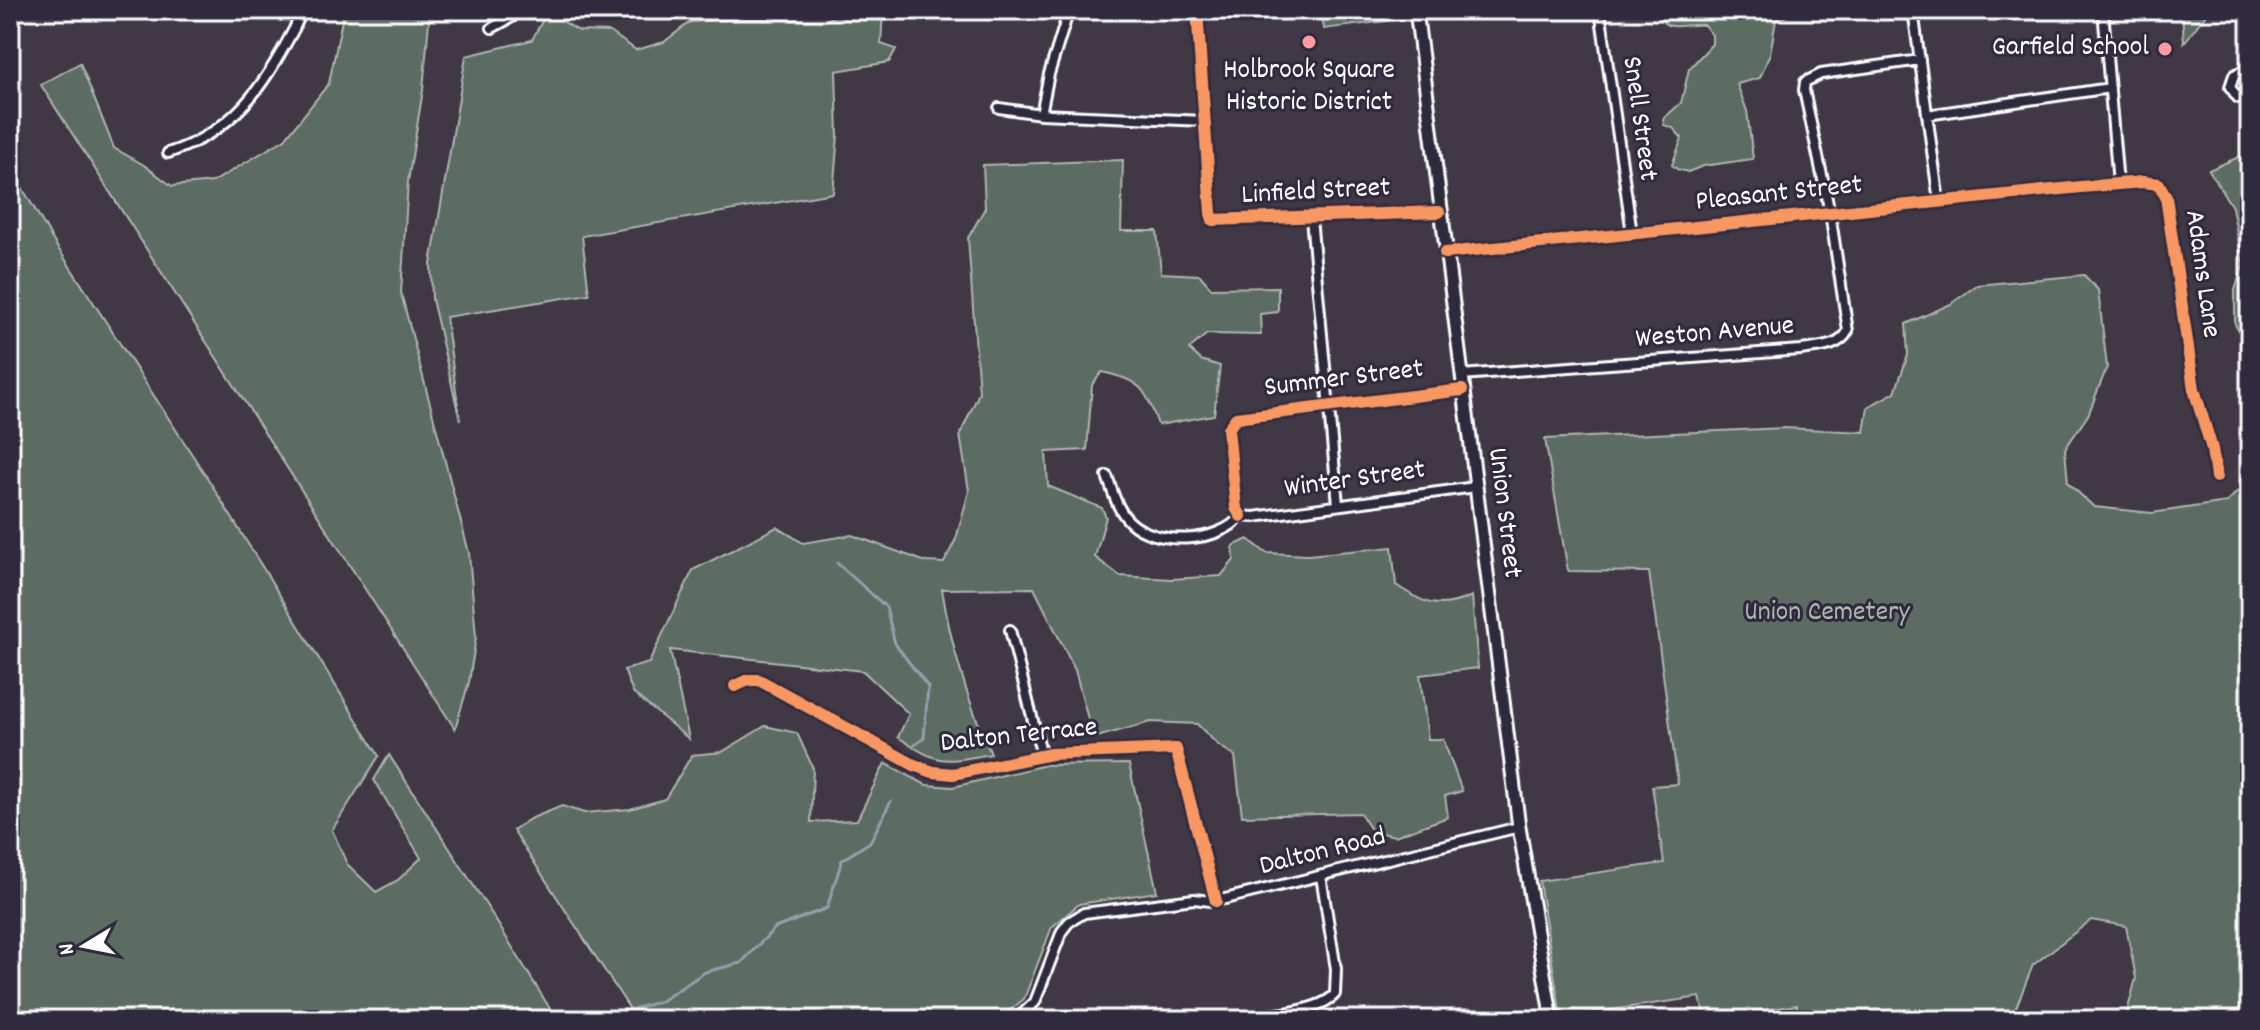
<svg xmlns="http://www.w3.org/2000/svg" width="2260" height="1030" font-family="Dekko,sans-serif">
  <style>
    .green { fill: #5c6c63; stroke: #aeb6b1; stroke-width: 2 }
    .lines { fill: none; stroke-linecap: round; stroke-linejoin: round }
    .stream { stroke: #92a0ac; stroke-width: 3 }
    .street-casing { stroke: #fff; stroke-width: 14 }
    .secondary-casing { stroke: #fff; stroke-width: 17 }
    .street { stroke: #2f2a3d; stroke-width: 8 }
    .secondary { stroke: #2f2a3d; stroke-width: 11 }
    .cycleway-casing { stroke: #2f2a3d; stroke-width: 17 }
    .cycleway { stroke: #f99763; stroke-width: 12 }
    .poi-dot { fill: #ff9aa2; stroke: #2f2a3d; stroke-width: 3 }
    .labels { text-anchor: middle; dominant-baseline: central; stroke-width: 6; stroke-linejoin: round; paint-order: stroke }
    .poi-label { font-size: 28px; fill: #fff; stroke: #2f2a3d; text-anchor: end }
    .street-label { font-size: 28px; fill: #fff; stroke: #2f2a3d }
    .park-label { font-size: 28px; fill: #aeb6b1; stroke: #2f2a3d }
  </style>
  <rect width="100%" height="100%" fill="#413846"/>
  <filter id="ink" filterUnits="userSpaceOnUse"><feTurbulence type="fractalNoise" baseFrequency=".0125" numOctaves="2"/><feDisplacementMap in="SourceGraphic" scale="16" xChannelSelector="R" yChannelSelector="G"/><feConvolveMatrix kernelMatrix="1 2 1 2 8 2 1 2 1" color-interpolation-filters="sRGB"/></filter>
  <g filter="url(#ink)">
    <path class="green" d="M344,10H430L423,90L408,181L401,293L469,553L476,637L469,682L455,729L41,85L80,63L114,148L144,165L172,186L213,182L285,139L329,83Z
      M844,10H894L883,11L881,44L896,49L889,62L836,71L838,135L833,193L582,236L589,294L446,317L460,420L432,299L431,264L466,56L532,40L547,12L579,31L610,32L636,50L664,42L690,22L753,18L825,21Z
      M1321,10H1403L1404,19L1324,29Z
      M1663,10H1802L1776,20L1770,54L1760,78L1737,84L1747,111L1753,159L1703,166L1688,172L1677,169L1672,165L1682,138L1673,128L1664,125L1663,119L1681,103L1689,69L1712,44V35L1704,25C1687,22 1663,36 1659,12Z
      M2182,10H2209L2184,43Z
      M2250,152V353L2235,324V290L2243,265L2232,207L2209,170Z
      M1123,160L1121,231H1157L1161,273L1200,275L1211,288L1278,287V312L1260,314L1261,335L1207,334L1189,349L1201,360L1220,366L1214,415L1158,425C1145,387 1141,381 1102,372L1092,385L1087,450L1046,452L1048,486L1102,508L1106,517L1095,557L1120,576L1171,579L1221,576L1234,560L1233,546L1248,539L1266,553L1308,555L1392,547L1396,585C1424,604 1439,611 1472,596L1478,668L1420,675L1428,739H1443L1462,791L1445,796L1448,817L1395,836L1372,831L1360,813L1242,816L1235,756L1218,745L1197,724L1151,722L1093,738L1075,670L1034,588L942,589C951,646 968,702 991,754C942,762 941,766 898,737L909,714L863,671L670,650L689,739L633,693L624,670L649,663L693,570L777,527L803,543L852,535L926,562L944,563L956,539L969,491L960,435L979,393L968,238L985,208L983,165Z
      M10,167L54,242L208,479L379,756L332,830L347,864L376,892L398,880L421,858L374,780L389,755L490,911L557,1020H10Z
      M2084,275L2098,290L2107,367L2088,415L2065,449L2068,483L2094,507L2152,513L2227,502L2250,479V1020H2125L2136,978L2126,926L2091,920L2033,965L2011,1020H1939L1936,1017L1937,1020H1796L1797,1005L1705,1019L1700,997L1561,1017L1539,881L1664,863L1652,786L1678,784L1649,572L1568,571L1545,439L1784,428L1864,432L1868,407L1895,392L1908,355L1906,324L1951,304L1977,285Z
      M765,726L797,733L813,768L811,822L857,820L885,763L926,785L953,787L1046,765L1129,764L1157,892L1079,904L1052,927L1024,999L998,1020H637L513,830L530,819L562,806L584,813L630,809L665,799L692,755L722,752Z"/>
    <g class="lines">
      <path class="stream" d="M837,563L886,607L895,644L928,687L924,738L915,745
        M595,1020L661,1001L705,972L741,963L775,928L827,908L842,860L870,842L891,801"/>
      <defs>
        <path id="street" d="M1197,10L1211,213L1213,220L1439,212
          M1600,10L1632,234
          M1913,10L1939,202
          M2103,10L2118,184
          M492,28L512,17L518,10
          M2250,72L2242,71L2234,75L2230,87L2238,98L2250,97
          M999,108L1041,114L1205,121
          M1041,114L1049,74L1069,10
          M1927,115L2110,88
          M168,153C235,131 262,88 294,29L299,18L298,10
          M1311,218L1338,504
          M1445,253L2081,187L2143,182L2159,184L2166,197L2194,389L2212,449L2216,477
          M1461,375L1801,350C1819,347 1839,348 1848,331L1830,213L1804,90L1805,82L1821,74L1920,60
          M1107,476C1113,492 1117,510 1130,522C1155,546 1219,544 1241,516
          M1241,516L1236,508L1228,429L1236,418L1462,390
          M1241,516L1254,517L1475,487
          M1010,630L1042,756
          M735,686L748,680H759L914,765L933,772L953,774L1051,754L1176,749L1216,901
          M1016,1020L1035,1002L1062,931L1069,922L1084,913L1194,899L1210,901L1225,899L1519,827
          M1220,1020C1247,1016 1318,1015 1335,994L1336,969L1321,876"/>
        <path id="secondary" d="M1416,10L1519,827L1552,1020"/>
      </defs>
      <use href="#street" class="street-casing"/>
      <use href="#secondary" class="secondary-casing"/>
      <use href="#street" class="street"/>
      <use href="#secondary" class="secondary"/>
      <defs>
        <path id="cycleway" d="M1197,10L1211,213L1213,220L1439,212
          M1445,253L2081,187L2143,182L2159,184L2166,197L2194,389L2212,449L2216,477
          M1241,516L1236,508L1228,429L1236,418L1462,390
          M735,686L748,680H759L914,765L933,772L953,774L1051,754L1176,749L1216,901"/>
      </defs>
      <use href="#cycleway" class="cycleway-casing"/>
      <use href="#cycleway" class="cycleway"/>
    </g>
  </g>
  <g class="poi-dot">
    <circle cx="1309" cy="42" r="8"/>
    <circle cx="2165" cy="49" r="8"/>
  </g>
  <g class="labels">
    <g class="poi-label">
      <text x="2149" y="49">Garfield School</text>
      <text x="1309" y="72" text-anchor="middle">Holbrook Square<tspan x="1309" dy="32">Historic District</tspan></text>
    </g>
    <g class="street-label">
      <text transform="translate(1638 119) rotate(82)">Snell Street</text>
      <text transform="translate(1316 193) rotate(-3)">Linfield Street</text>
      <text transform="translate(1779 195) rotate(-6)">Pleasant Street</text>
      <text transform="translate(2201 274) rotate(82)">Adams Lane</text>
      <text transform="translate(1715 334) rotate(-5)">Weston Avenue</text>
      <text transform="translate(1344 380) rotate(-7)">Summer Street</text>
      <text transform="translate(1355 481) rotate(-8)">Winter Street</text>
      <text transform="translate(1503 513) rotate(83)">Union Street</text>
      <text transform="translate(1019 737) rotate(-6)">Dalton Terrace</text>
      <text transform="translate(1323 853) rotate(-14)">Dalton Road</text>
    </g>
    <g class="park-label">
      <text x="1827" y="614">Union Cemetery</text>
    </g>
  </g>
  <rect width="2260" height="1030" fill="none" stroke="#2f2a3d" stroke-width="40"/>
  <rect x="20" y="20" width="2220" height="990" fill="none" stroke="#fff" stroke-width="3" filter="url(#ink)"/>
  <g transform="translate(84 946) rotate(260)" stroke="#2f2a3d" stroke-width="6" paint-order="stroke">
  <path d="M0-6L14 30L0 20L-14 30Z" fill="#ffffff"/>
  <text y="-12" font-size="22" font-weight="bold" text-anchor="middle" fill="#ffffff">N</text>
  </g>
</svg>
